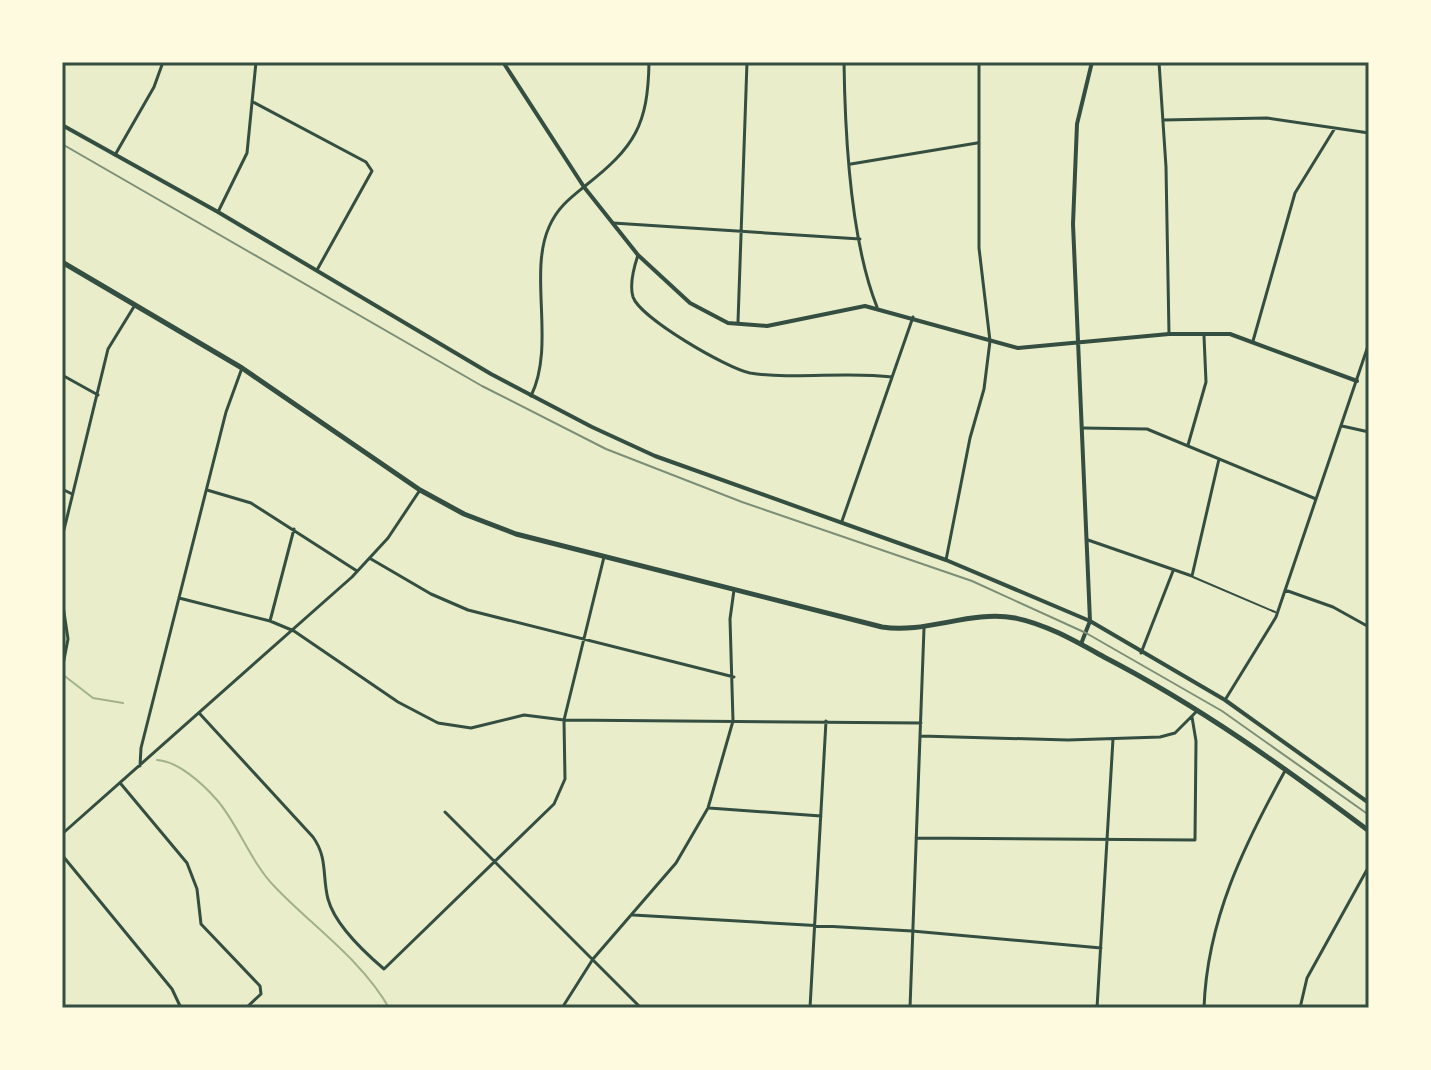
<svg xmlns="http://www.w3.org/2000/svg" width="1431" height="1070" font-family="'Exo 2',sans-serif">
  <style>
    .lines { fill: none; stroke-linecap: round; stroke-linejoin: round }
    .stream { stroke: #a3b18a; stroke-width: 2 }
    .service { stroke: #344e41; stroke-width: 2 }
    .minor { stroke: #344e41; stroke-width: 3 }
    .tertiary { stroke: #344e41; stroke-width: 4 }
    .trunk { stroke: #344e41; stroke-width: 5 }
    .rail { stroke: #7c8e77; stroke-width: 2 }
    .neatline { fill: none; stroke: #344e41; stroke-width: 3 }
  </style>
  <rect width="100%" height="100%" fill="#e9edc9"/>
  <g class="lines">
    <path class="stream" d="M62,674L93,698L123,703
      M157,760C178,761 203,784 217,800C238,824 251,863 275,887C312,926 362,960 389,1008"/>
    <path class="service" d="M1193,577L1275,612"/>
    <path class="minor" d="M844,62C845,135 850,239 877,307
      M1159,62L1166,167L1169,334
      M253,102L366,162L372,171L317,270
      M1163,120L1267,118L1369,133
      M115,155L154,87L163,62
      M851,164L977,143
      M218,212L247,153L256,62
      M613,223L860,239
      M638,255C634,267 629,284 633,297C640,318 728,369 750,373C796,380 845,371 892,377
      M738,322L747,62
      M1253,341L1295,193L1335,128
      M62,375L98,395
      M531,396C556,345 528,274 549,227C557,208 570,198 585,186C635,147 648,125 649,62
      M1342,426L1369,432
      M1082,428L1147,429L1316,499
      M1188,445L1206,382L1204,336
      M62,489L72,494
      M207,490L251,503L357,571
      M842,521L913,317
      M62,538L108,349L135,305
      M1088,540L1192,576L1219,459
      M371,559L431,594L468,610L734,677
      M946,560L970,438L984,389L990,341L979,248V62
      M1285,590L1333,607L1369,627
      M179,598L270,621L294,631L398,702L438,723L471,728L524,715L564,720L921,723
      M62,599L68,639L62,670
      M270,621L294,529
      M1141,653L1173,571
      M1225,700L1276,617L1369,343
      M200,714L313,837C328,858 322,876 328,899C335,925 364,952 384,969L554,804L565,779L564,720L604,557
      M921,736L1068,740L1160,737L1175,733L1198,710
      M140,766L141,748L226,412L242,368
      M121,784L187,863L197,889L201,924L260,986L261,994L246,1008
      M709,808L821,816
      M445,812L641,1008
      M62,834L352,577L388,538L420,490
      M916,838L1195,840L1196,741L1192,717
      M62,855L172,989L181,1008
      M633,915L912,931L1101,948
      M562,1008L593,959L676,863L708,808L733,721L730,619L734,590
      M810,1008L826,721
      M910,1008L924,628
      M1097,1008L1113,739
      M1204,1008C1207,920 1244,845 1286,769
      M1300,1008L1307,978L1369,866"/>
    <path class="tertiary" d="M503,62L584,187L638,255L690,303L728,323L767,326L865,306L1018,348L1169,334H1230L1357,381
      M62,125L218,212L491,374L592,427L655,456L946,560L1090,621L1225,700L1369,803
      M1081,644L1090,621L1073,224L1077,124L1092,62
      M62,1007L63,1008"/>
    <path class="trunk" d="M62,262L242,368L420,490L464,514L516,534L882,627C926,634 970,610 1015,618C1046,624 1077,642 1104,657C1199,706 1284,767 1369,831"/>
    <path class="rail" d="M62,144L482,386L606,449L742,502L972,581L1086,633L1222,711L1369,815"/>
  </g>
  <rect width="1431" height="1070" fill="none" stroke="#fefae0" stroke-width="128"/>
  <rect x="64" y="64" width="1303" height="942" class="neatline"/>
</svg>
